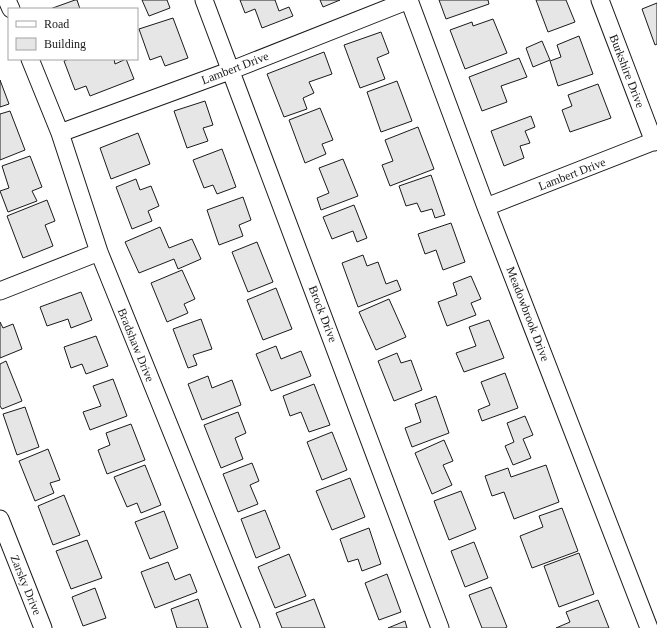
<svg xmlns="http://www.w3.org/2000/svg" width="657" height="628" font-family="Georgia,serif">
  <style>
    .building { fill: #e6e6e6; stroke: #1a1a1a }
    .lines { fill: none; stroke-linecap: round; stroke-linejoin: round }
    .minor-casing { stroke: #1a1a1a; stroke-width: 19 }
    .minor { stroke: #fff; stroke-width: 17 }
    .labels { text-anchor: middle; dominant-baseline: central; stroke-width: 3; stroke-linejoin: round; paint-order: stroke }
    .street-label { font-size: 12px; fill: #1a1a1a; stroke: #fff }
  </style>
  <rect width="100%" height="100%" fill="#fff"/>
  <path class="building" d="M75,0H77L80,9H50Z
    M142,0H167L170,8L149,16Z
    M240,0H275L279,11L289,7L293,16L262,28L255,9L245,13Z
    M320,0H340L323,7Z
    M439,0H488L489,4L446,19Z
    M536,0H566L575,22L548,32Z
    M657,3V44L655,45L642,9Z
    M173,18L188,58L165,66L161,56L150,60L139,29Z
    M493,19L507,53L465,69L450,30L472,22L473,26Z
    M381,32L389,53L377,58L385,79L360,88L344,45Z
    M579,36L593,74L558,86L550,61L561,57L557,45Z
    M542,41L550,60L533,67L526,48Z
    M324,52L332,74L309,82L314,93L303,98L307,109L284,117L267,74Z
    M519,58L527,77L501,86L507,102L482,111L469,77Z
    M69,59H114L115,64L126,59L134,79L90,96L86,86L75,90L64,61Z
    M0,80L9,104L0,107Z
    M397,81L412,121L381,132L367,92Z
    M598,84L611,118L570,132L562,110L572,106L568,95Z
    M205,101L213,125L203,128L208,141L187,148L174,111Z
    M320,108L333,140L322,144L326,154L305,163L289,120Z
    M10,111L25,150L0,160V114Z
    M531,116L535,127L525,131L530,143L520,146L524,158L504,166L491,131Z
    M418,127L434,169L390,186L382,165L393,161L385,140Z
    M138,133L150,164L111,179L100,148Z
    M222,149L236,187L217,194L213,185L204,188L193,160Z
    M30,156L42,187L32,191L37,201L8,212L0,191L9,188L2,166Z
    M343,159L358,196L321,210L317,198L329,193L319,168Z
    M431,175L445,215L435,218L432,209L421,212L417,203L406,206L399,186Z
    M136,179L140,190L151,186L159,206L148,211L152,221L132,229L116,187Z
    M243,197L251,220L239,225L243,236L219,245L207,210Z
    M47,200L55,221L45,225L53,246L23,258L7,216Z
    M354,205L367,238L357,242L353,231L332,239L323,217Z
    M451,223L465,262L443,270L436,250L425,254L418,234Z
    M160,227L169,248L192,239L201,259L178,269L174,259L139,273L125,242Z
    M257,242L273,282L248,292L232,252Z
    M363,255L367,266L378,262L386,284L397,280L401,290L358,307L342,263Z
    M182,270L195,299L184,304L188,313L167,322L151,283Z
    M471,276L481,299L471,303L476,315L447,326L438,302L457,295L453,283Z
    M276,288L292,329L263,340L247,300Z
    M81,292L92,320L71,328L68,319L47,326L40,307Z
    M389,299L406,337L376,350L359,312Z
    M201,319L212,349L193,355L197,365L188,368L173,329Z
    M489,320L504,358L464,372L456,353L476,346L469,327Z
    M0,322L3,328L13,324L22,349L0,358Z
    M96,336L108,366L86,374L82,364L71,368L64,347Z
    M276,346L281,359L301,351L311,376L271,391L256,354Z
    M397,353L401,363L411,360L422,390L394,401L378,361Z
    M6,361L22,401L2,409L0,406V364Z
    M505,373L518,408L482,421L478,410L490,405L481,382Z
    M208,376L212,388L232,380L241,405L202,420L188,384Z
    M113,379L127,416L90,430L83,412L101,406L93,386Z
    M314,384L330,425L309,432L301,412L290,416L283,396Z
    M436,396L449,433L412,447L405,428L421,422L415,404Z
    M25,407L39,447L17,455L3,414Z
    M238,412L246,433L235,438L243,459L221,468L204,425Z
    M525,416L533,435L523,439L531,458L513,465L505,446L514,442L507,423Z
    M131,424L145,460L107,474L98,450L110,445L106,433Z
    M332,432L347,470L322,480L307,442Z
    M444,440L453,461L443,465L452,485L432,494L415,453Z
    M48,449L60,480L50,483L54,493L35,501L19,461Z
    M252,463L259,481L250,485L258,504L238,512L223,474Z
    M145,465L161,505L141,513L137,503L127,507L114,477Z
    M546,465L559,502L514,519L504,492L492,496L485,476L508,468L511,477Z
    M350,478L365,517L332,530L316,491Z
    M461,491L476,529L449,540L434,501Z
    M64,495L80,535L53,545L38,506Z
    M562,508L578,551L532,568L520,536L543,527L539,516Z
    M265,510L280,548L256,558L241,519Z
    M164,511L178,548L150,559L135,522Z
    M369,528L381,564L362,571L358,559L348,562L340,539Z
    M87,540L102,578L71,589L56,551Z
    M474,542L488,578L465,587L451,551Z
    M579,553L594,594L559,607L544,566Z
    M289,554L306,596L275,608L258,567Z
    M168,562L175,580L190,574L197,592L155,608L141,572Z
    M387,574L401,612L379,620L365,583Z
    M491,587L507,627L505,628H482L469,595Z
    M95,588L106,618L83,626L72,597Z
    M198,599L208,628H177L171,609Z
    M314,599L325,628H282L276,613Z
    M598,600L609,628H556L570,622L566,612Z
    M405,621L407,628H388Z"/>
  <g class="lines">
    <defs>
      <path id="minor" d="M7,0L11,9
        M204,0L440,628
        M409,0L486,207L649,628
        M600,0L654,142
        M30,59L60,133L99,252L251,628
        M60,133L232,70L409,0
        M486,207L657,140
        M0,291L99,252
        M0,519L43,628"/>
    </defs>
    <use href="#minor" class="minor-casing"/>
    <use href="#minor" class="minor"/>
  </g>
  <g class="labels">
    <g class="street-label">
      <text transform="translate(235 68) rotate(-21)">Lambert Drive</text>
      <text transform="translate(627 71) rotate(69)">Burkshire Drive</text>
      <text transform="translate(572 174) rotate(-21)">Lambert Drive</text>
      <text transform="translate(323 314) rotate(69)">Brock Drive</text>
      <text transform="translate(528 314) rotate(69)">Meadowbrook Drive</text>
      <text transform="translate(136 345) rotate(68)">Bradshaw Drive</text>
      <text transform="translate(26 585) rotate(68)">Zarsky Drive</text>
    </g>
  </g>
  <rect x="8" y="8" width="130" height="52" fill="#ffffff" stroke="#a3a3a3"/>
  <rect x="16" y="21" width="20" height="6" fill="#ffffff" stroke="#a3a3a3"/>
  <text x="44" y="28" font-size="12" fill="#1a1a1a">Road</text>
  <rect x="16" y="38" width="20" height="12" fill="#e6e6e6" stroke="#a3a3a3"/>
  <text x="44" y="48" font-size="12" fill="#1a1a1a">Building</text>
</svg>
